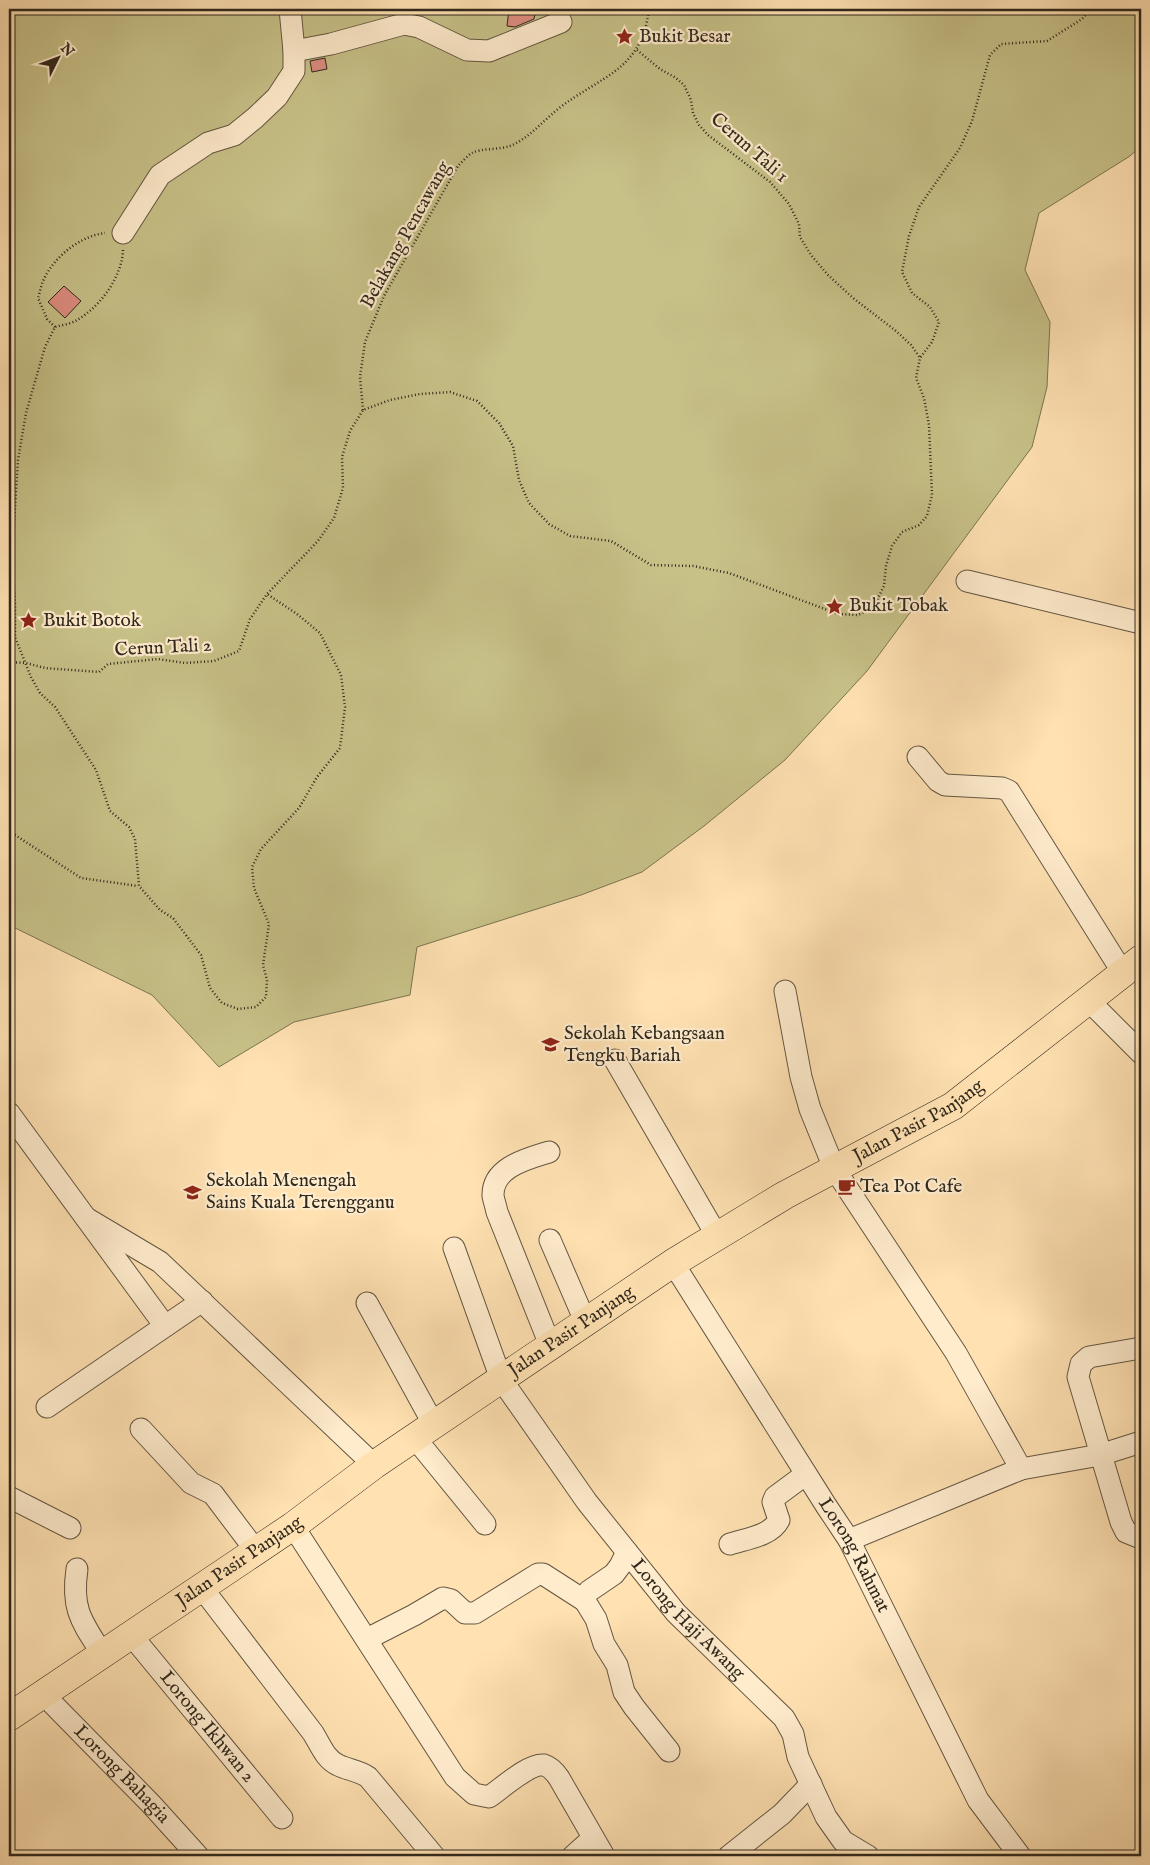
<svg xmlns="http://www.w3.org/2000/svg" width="1150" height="1865" font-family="'IM FELL English',serif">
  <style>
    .green { fill: #c7c188; stroke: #7b7452 }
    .building { fill: #df8d81; stroke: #2f281d }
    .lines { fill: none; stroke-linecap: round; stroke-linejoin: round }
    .minor-casing { stroke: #635642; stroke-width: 23 }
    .major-casing { stroke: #2f281d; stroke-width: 29 }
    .path { stroke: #2f281d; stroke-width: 2.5; stroke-dasharray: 1 2.5; stroke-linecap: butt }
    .minor { stroke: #ffeccd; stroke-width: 21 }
    .major { stroke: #ffe1b2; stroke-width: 28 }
    .labels { text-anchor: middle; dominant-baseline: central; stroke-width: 4.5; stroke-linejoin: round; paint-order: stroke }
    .poi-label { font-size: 19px; fill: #2f281d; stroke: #ffeccd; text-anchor: start }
    .street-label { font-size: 19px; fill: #2f281d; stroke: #ffeccd }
  </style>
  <rect width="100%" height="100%" fill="#ffe1b2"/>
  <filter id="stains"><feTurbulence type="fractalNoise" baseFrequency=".004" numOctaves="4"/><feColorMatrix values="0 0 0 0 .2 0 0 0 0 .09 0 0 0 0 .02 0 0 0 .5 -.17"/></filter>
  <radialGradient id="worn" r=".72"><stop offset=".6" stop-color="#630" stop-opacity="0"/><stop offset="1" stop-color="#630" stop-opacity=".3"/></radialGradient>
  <path class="green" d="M9,9H1141V146L1130,156L1039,213L1025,270L1050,322L1047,387L1032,447L867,671L785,760L704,826L642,872L581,895L417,947L410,995L294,1022L219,1067L152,995L9,925Z"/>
  <path class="building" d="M509,9H536L534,19L515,27L507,26Z
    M325,58L327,69L312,72L310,61Z
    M64,286L81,301L65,318L48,302Z"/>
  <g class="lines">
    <defs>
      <g id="minor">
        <path d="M294,51L331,44L404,24L419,27L467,50L489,51L561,22"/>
        <path d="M123,233L160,175L208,143L234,135L255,118L277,97L294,71V51L290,9"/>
        <path d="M967,581L1141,623"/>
        <path d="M918,757L938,781L945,785L1002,788L1009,791L1123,973"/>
        <path d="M785,991L801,1077L810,1109L834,1168L956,1353L1021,1469"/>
        <path d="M1089,1001L1141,1053"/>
        <path d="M615,1060L717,1236"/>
        <path d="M9,1113L165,1326"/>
        <path d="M549,1152C527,1159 492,1167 493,1196C494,1201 496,1207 497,1212L550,1345"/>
        <path d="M86,1218L160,1262L374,1465"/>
        <path d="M550,1240L585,1321"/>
        <path id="s1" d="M454,1248L501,1379L587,1502L676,1613L784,1718L793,1734L798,1757L826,1817L843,1841L868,1856"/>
        <path id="s2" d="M673,1263L827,1507L849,1540L978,1800L1020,1856"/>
        <path d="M367,1303L434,1425"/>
        <path d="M1141,1348L1089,1357L1081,1364L1078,1377L1121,1522L1126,1532L1141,1538"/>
        <path d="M47,1407L202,1301"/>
        <path d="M141,1429L191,1483L213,1494L256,1551"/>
        <path d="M415,1438L485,1524"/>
        <path d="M9,1497L70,1528"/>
        <path d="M293,1526L455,1777L474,1794L489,1797C501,1789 529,1763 544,1765C551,1767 555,1772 559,1778L604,1856"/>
        <path d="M849,1540L1021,1469L1100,1455L1141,1442"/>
        <path d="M730,1544C745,1539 771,1536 779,1520L773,1502L775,1497L806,1474"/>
        <path d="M627,1552L620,1566L614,1574L589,1591L586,1595L585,1601L596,1619L604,1644L617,1665L624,1692L634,1707L669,1751"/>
        <path d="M77,1569C71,1610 82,1622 103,1655"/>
        <path d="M202,1588L313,1733C320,1744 325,1759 338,1765C348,1770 357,1770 368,1777L434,1856"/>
        <path id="s3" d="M132,1636L282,1818"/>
        <path d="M367,1639L414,1615L443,1598L451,1600L465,1613H475L538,1574H543L585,1601"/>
        <path id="s4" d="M44,1695L151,1804L198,1856"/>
        <path d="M573,1856L593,1838"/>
        <path d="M729,1856L782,1814L811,1784"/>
      </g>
      <g id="major">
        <path id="s5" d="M9,1717L293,1526L374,1465L673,1263L785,1195L953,1106L1141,959"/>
      </g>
    </defs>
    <use href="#minor" class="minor-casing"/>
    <use href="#major" class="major-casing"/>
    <path class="path" d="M637,50L660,69L676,78L684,85L691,100L693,113L699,125L708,135L770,182L789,204L799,224L800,237L811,255L828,275L853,298L896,331L911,345L920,358
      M123,250C122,277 100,307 77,320C71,324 62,325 55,327L45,347L26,413L18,460L12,555L15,604V637L31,677L40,693L55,707L96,770L110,811L129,827L135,839L139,886L160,910L173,918L201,955L210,988L222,1003L238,1009L256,1007L266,997L267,980L263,965L269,924L254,888L252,867L261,849L299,808L317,777L340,748L345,707L341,675L320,633L297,614L267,594
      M55,327L47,319L38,298C40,292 41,285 44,279C54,257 80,236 105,233
      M363,410L360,377L365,342L384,296L458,166C462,162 467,156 472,153C481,148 499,150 510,146C528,139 543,121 558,109C600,76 642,71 649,9
      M9,662L26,663L45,668L99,672L108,664L158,659L185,663L214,661L239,651L250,619L267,594L318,541L334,518L343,488L342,457L350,431L363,410L390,400L420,394L450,392L477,401L499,423L513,446L519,480L529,503L549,524L570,536L611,541L651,565L693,566L729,573L838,614L858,615L873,608L884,586L886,566L892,546L902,532L919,525L927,516L932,495L929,425L924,398L916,378L920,358L932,342L939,322L930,307L912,293L902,272L909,236L919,207L960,148L972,121L990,55L1001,44L1047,41L1082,19L1091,9
      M9,831L81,878L138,886"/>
    <use href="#minor" class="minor"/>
    <use href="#major" class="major"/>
  </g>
  <defs>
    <symbol id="sight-bare" viewBox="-9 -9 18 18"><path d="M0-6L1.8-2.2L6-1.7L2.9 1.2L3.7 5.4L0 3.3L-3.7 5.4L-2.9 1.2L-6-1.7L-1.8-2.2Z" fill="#8f2418" stroke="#ffeccd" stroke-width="2.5" paint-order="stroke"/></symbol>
    <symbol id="school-bare" viewBox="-9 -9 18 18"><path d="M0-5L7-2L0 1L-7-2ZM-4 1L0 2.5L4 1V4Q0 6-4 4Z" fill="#8f2418" stroke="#ffeccd" stroke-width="2.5" paint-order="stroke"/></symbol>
    <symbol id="cafe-bare" viewBox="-9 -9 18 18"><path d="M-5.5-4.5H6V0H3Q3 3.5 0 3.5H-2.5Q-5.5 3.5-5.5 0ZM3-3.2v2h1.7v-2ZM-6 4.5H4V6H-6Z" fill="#8f2418" stroke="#ffeccd" stroke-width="2.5" paint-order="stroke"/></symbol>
  </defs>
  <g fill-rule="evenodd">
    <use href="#sight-bare" x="612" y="24" width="25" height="25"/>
    <use href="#sight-bare" x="822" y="594" width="25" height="25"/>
    <use href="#sight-bare" x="16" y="608" width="25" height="25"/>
    <use href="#school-bare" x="538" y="1032" width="25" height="25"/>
    <use href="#cafe-bare" x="834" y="1174" width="25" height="25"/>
    <use href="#school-bare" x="180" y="1180" width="25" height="25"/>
  </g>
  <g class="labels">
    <g class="poi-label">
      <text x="639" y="37">Bukit Besar</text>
      <text x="849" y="606">Bukit Tobak</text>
      <text x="43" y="621">Bukit Botok</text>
      <text x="564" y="1034">Sekolah Kebangsaan<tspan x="564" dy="22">Tengku Bariah</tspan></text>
      <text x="206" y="1181">Sekolah Menengah<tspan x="206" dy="22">Sains Kuala Terengganu</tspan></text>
      <text x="860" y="1187">Tea Pot Cafe</text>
    </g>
    <g class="street-label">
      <text transform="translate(749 148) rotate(41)">Cerun Tali 1</text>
      <text transform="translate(406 235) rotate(-61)">Belakang Pencawang</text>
      <text transform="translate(163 648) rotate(-3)">Cerun Tali 2</text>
      <text stroke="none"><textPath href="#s5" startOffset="1088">Jalan Pasir Panjang</textPath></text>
      <text stroke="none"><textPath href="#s5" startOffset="682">Jalan Pasir Panjang</textPath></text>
      <text stroke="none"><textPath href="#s2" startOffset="344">Lorong Rahmat</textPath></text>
      <text stroke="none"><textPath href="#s5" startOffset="278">Jalan Pasir Panjang</textPath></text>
      <text stroke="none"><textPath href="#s1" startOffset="444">Lorong Haji Awang</textPath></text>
      <text stroke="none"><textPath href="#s3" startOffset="118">Lorong Ikhwan 2</textPath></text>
      <text stroke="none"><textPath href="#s4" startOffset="111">Lorong Bahagia</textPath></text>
    </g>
  </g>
  <rect width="1150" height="1865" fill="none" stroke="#ffe1b2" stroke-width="30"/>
  <rect x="10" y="10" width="1130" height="1845" fill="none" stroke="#2f281d" stroke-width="2.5"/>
  <rect x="15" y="15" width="1120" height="1835" fill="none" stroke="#2f281d"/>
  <g transform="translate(58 58) rotate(48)" stroke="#ffeccd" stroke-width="4" paint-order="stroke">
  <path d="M0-4L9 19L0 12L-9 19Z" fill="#2f281d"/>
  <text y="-8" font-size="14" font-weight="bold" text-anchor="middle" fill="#2f281d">N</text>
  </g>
  <rect width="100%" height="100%" filter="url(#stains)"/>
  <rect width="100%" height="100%" fill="url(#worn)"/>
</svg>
